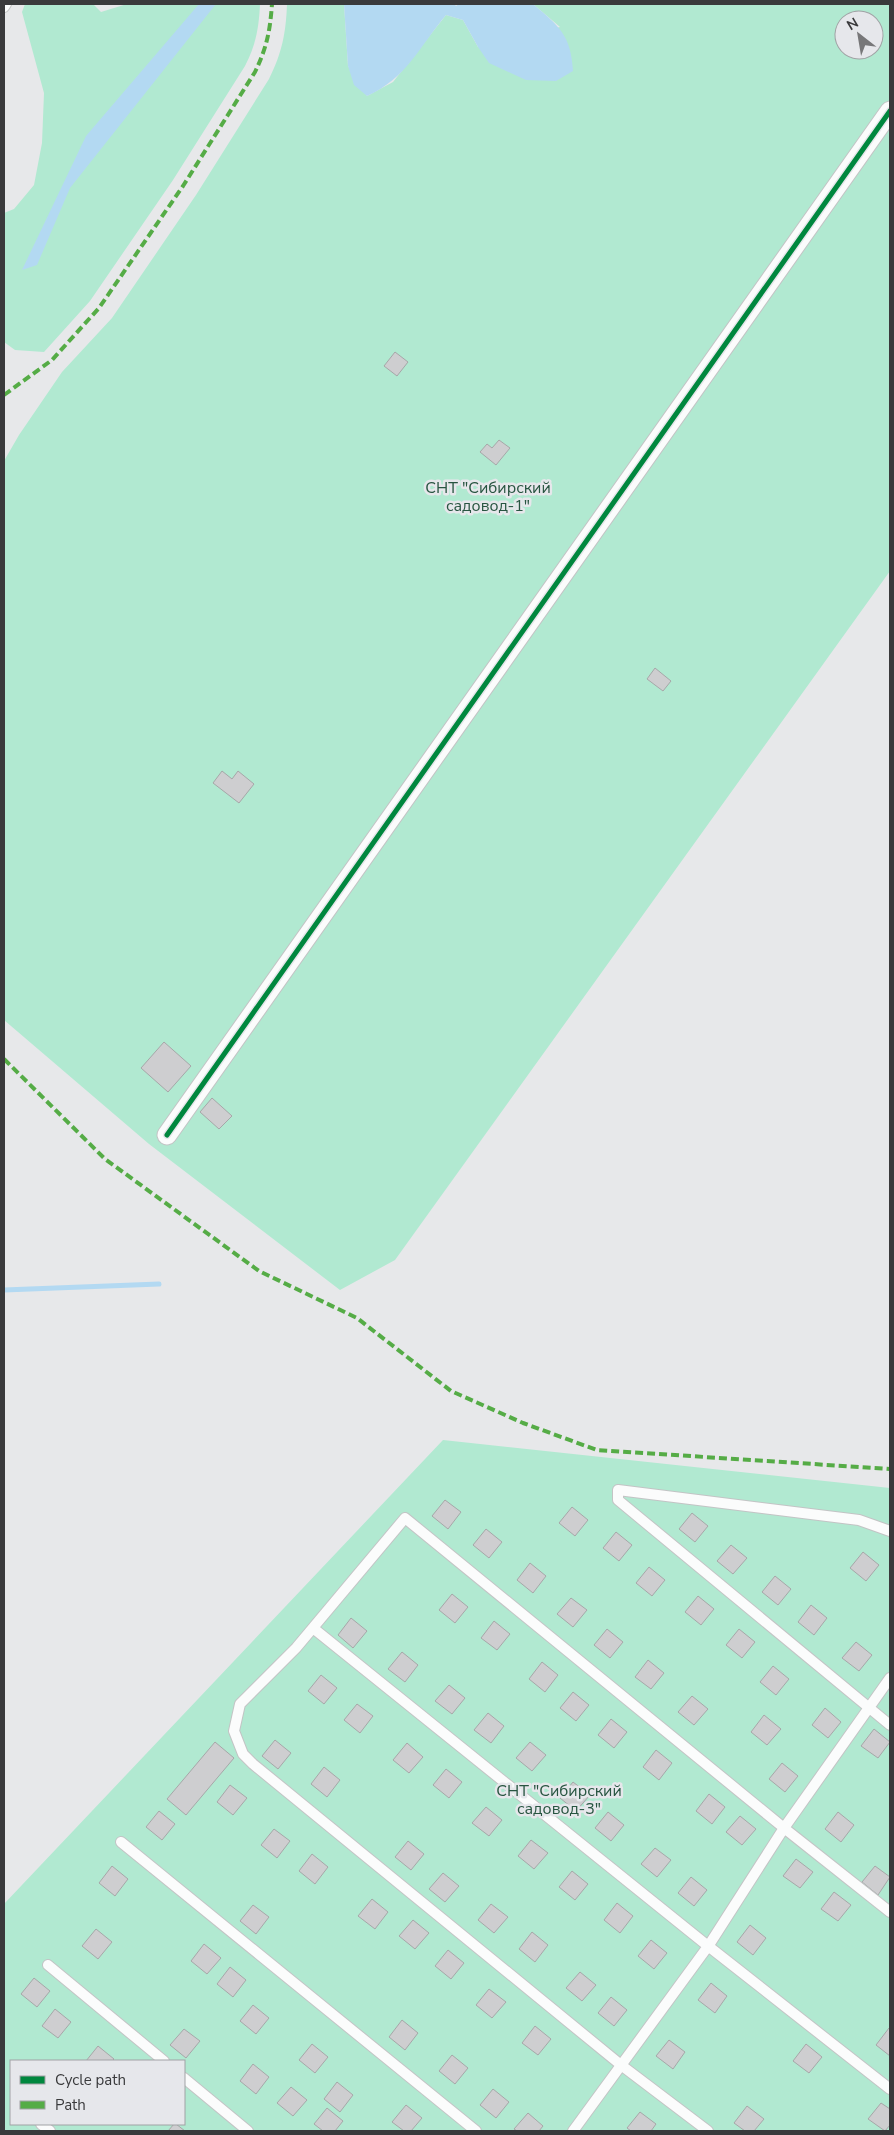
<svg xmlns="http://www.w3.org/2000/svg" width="894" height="2135" font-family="'Nunito Sans',sans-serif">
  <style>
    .green { fill: #b1e9d1; fill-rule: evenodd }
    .water { fill: #b3d9f2 }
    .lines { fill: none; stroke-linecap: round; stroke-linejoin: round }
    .stream { stroke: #b3d9f2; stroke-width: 5 }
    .building { fill: #ceced0; stroke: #a6a7a8 }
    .service-casing { stroke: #c3c4c5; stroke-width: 12 }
    .minor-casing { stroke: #c3c4c5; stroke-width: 21 }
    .service { stroke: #fbfcfc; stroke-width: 10 }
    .minor { stroke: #fbfcfc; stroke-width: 19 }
    .quiet { stroke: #55ac46; stroke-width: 4; stroke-dasharray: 8 4; stroke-linecap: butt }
    .cycleway-casing { stroke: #e6e7eb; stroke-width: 8 }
    .cycleway { stroke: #00873e; stroke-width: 5 }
    .labels { text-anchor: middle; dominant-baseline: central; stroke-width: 5; stroke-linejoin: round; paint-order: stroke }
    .park-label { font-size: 16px; fill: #285541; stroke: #e6e7eb }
  </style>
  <rect width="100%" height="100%" fill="#e7e8ea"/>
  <path class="green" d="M25,4H93L101,12L127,4H260C259,27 256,45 245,66L173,180L90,301L44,352L15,350L4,342V213L14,209L34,185L42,143L44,93L22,12Z
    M287,4H344L348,66L367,96L393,82L446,15L463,20L478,47L560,27L533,4H890V571L395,1260L340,1290L149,1144L4,1020V461L19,435L62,372L112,318L196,195L269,79C282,53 286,33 287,4ZM844,20H874V50H844Z
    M443,1440L890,1488V2131H4V1904ZM11,2061H184V2124H11Z"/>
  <path class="water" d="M199,4H216L70,188L37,265L22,270L86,136Z
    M344,4H454L456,6L459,4H533C559,26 571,35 573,71L556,81L526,80L489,63L478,47L463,20L446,15C419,47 407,78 367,96L354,85L348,66Z"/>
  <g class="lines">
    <path class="stream" d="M4,1290L159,1284"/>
  </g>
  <path class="building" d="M395,352L408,362L397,376L384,366Z
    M499,440L510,448L496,465L480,452L487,444L492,448Z
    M655,668L671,681L663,691L647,679Z
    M222,771L232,779L238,771L254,784L239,803L213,783Z
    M164,1042L191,1066L168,1092L141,1068Z
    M212,1098L232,1116L219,1129L200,1112Z
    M445,1500L461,1512L448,1529L432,1516Z
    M572,1507L588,1520L575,1536L559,1523Z
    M692,1513L708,1526L695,1542L679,1529Z
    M486,1529L502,1542L489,1558L473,1545Z
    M616,1532L632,1545L619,1561L603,1548Z
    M731,1545L747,1558L733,1574L717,1561Z
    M863,1552L879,1565L866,1581L850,1568Z
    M530,1563L546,1576L533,1593L517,1580Z
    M649,1567L665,1580L652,1596L636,1583Z
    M775,1576L791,1589L778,1605L762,1592Z
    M452,1594L468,1607L455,1623L439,1610Z
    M698,1596L714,1609L701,1625L685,1612Z
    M571,1598L587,1610L573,1627L557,1614Z
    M811,1605L827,1618L814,1635L798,1622Z
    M351,1618L367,1631L353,1648L338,1635Z
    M494,1621L510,1634L497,1650L481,1638Z
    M607,1629L623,1642L610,1658L594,1645Z
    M739,1629L755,1642L742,1658L726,1645Z
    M856,1642L872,1655L859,1671L842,1658Z
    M402,1652L418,1665L405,1682L388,1669Z
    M648,1660L664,1673L651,1689L635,1677Z
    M542,1662L558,1675L545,1692L529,1679Z
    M773,1666L789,1679L776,1695L760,1682Z
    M321,1675L337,1688L324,1704L308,1691Z
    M449,1685L465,1698L452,1714L435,1701Z
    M573,1692L589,1705L576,1721L560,1708Z
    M692,1696L708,1709L694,1725L678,1712Z
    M357,1704L373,1716L360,1733L344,1720Z
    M825,1708L841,1722L828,1738L812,1725Z
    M488,1713L504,1726L491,1743L474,1730Z
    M764,1715L781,1729L767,1745L751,1732Z
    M611,1719L627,1732L614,1748L598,1735Z
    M874,1729L890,1742L878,1758L861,1746Z
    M275,1740L291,1753L278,1769L262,1756Z
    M215,1742L234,1758L186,1815L167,1799Z
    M530,1742L546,1755L532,1771L516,1758Z
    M407,1743L423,1757L409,1773L393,1760Z
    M656,1750L672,1763L659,1780L643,1767Z
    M782,1763L798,1776L785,1792L769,1779Z
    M324,1767L340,1780L327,1797L311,1784Z
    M446,1769L462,1782L449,1798L433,1785Z
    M573,1782L590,1795L576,1811L560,1798Z
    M230,1785L247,1798L233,1815L217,1802Z
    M709,1794L725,1807L712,1824L696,1811Z
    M486,1807L502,1820L489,1836L472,1823Z
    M159,1811L175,1824L162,1840L146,1827Z
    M608,1812L624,1825L611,1841L595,1828Z
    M838,1812L854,1825L841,1842L825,1829Z
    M740,1816L756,1829L742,1845L726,1832Z
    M274,1829L290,1841L277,1858L261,1845Z
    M531,1840L548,1853L534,1869L518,1856Z
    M408,1841L424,1854L411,1870L395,1857Z
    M655,1848L671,1860L657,1877L641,1864Z
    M312,1854L328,1867L315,1884L299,1871Z
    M796,1859L813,1872L800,1888L783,1876Z
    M112,1866L128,1879L115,1896L99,1883Z
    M875,1866L890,1877L878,1895L862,1882Z
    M572,1871L588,1884L575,1900L559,1887Z
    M443,1873L459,1886L445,1902L429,1889Z
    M691,1877L707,1890L694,1906L678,1893Z
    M834,1892L851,1905L838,1921L821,1909Z
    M372,1899L388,1912L375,1929L358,1916Z
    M617,1903L633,1916L620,1933L604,1920Z
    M491,1904L508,1917L494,1933L478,1920Z
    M253,1905L269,1917L256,1934L240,1921Z
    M413,1920L429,1933L415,1949L399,1936Z
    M750,1925L766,1938L753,1955L737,1942Z
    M96,1929L112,1942L98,1959L82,1946Z
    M532,1932L548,1945L535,1962L519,1949Z
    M651,1940L667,1953L654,1969L638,1956Z
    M204,1944L221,1958L207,1974L191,1961Z
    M448,1950L464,1963L451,1979L435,1966Z
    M230,1967L246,1980L233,1997L217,1984Z
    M580,1972L596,1985L582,2001L566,1988Z
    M34,1978L50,1991L37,2007L21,1994Z
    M711,1983L727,1996L715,2013L698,2000Z
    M489,1989L506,2002L492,2018L476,2005Z
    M611,1997L627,2010L614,2026L598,2013Z
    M253,2005L269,2018L256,2034L240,2021Z
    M55,2009L71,2022L58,2038L42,2026Z
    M402,2020L418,2033L405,2050L389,2037Z
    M535,2026L551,2039L538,2055L522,2043Z
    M889,2028L890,2030V2056L876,2045Z
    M184,2029L200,2041L186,2058L170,2045Z
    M669,2040L685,2052L673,2069L656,2056Z
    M312,2044L328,2057L315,2073L299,2060Z
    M806,2044L822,2057L809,2073L793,2061Z
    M98,2046L114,2059L112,2061H86Z
    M452,2055L468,2068L455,2084L439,2071Z
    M253,2064L269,2077L256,2094L240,2081Z
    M337,2082L353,2095L340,2112L324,2099Z
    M291,2087L307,2100L293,2116L277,2103Z
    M493,2089L509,2102L496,2118L480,2105Z
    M881,2103L890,2109V2125L885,2131L868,2119Z
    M406,2105L422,2118L411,2131H404L392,2122Z
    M747,2106L764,2119L754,2131H745L734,2123Z
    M327,2108L343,2121L335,2131H323L314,2124Z
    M640,2112L656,2124L651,2131H631L627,2128Z
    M528,2113L543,2126L539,2131H517L514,2129Z
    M174,2124H176L185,2131H168Z"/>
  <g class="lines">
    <defs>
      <path id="service" d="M4,7L6,4
        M890,1531L859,1520L618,1490V1500L890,1725
        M313,1628L703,1942L890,2089
        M121,1842L476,2131
        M48,1965L164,2061
        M184,2078L248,2131
        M41,2124L50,2131
        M573,2131L709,1945L784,1828L890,1678
        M708,2131L621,2065L253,1764L243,1754L234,1731L240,1704L296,1648L405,1518L784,1828L890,1912"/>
      <path id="minor" d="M167,1135L890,111"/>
    </defs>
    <use href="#service" class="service-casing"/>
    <use href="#minor" class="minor-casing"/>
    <use href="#service" class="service"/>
    <use href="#minor" class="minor"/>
    <path class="quiet" d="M4,395L52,360L99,308L183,186L255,72C267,47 270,31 272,4
      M4,1059L105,1159L259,1271L357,1318L451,1391L523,1423L597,1450L890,1469"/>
    <defs>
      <path id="cycleway" d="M167,1135L890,111"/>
    </defs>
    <use href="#cycleway" class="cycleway-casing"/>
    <use href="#cycleway" class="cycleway"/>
  </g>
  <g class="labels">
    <g class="park-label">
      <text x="488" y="488">СНТ "Сибирский<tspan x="488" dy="18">садовод-1"</tspan></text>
      <text x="559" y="1791">СНТ "Сибирский<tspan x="559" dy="18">садовод-3"</tspan></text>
    </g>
  </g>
  <rect width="894" height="2135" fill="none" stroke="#3a3a3c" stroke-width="10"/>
  <rect x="10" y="2060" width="175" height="65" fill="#e6e7eb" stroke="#a1a2a5"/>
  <rect x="20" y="2076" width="25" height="8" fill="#00873e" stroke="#a1a2a5"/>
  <text x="55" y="2085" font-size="15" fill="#3a3a3c">Cycle path</text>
  <rect x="20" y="2101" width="25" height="8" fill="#55ac46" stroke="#a1a2a5"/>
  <text x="55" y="2110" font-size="15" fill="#3a3a3c">Path</text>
  <g transform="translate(859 35) rotate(329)"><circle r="24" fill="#e6e7eb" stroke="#a1a2a5"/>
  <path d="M0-4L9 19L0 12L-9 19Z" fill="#777779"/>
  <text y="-8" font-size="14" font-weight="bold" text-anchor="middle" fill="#3a3a3c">N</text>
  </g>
</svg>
